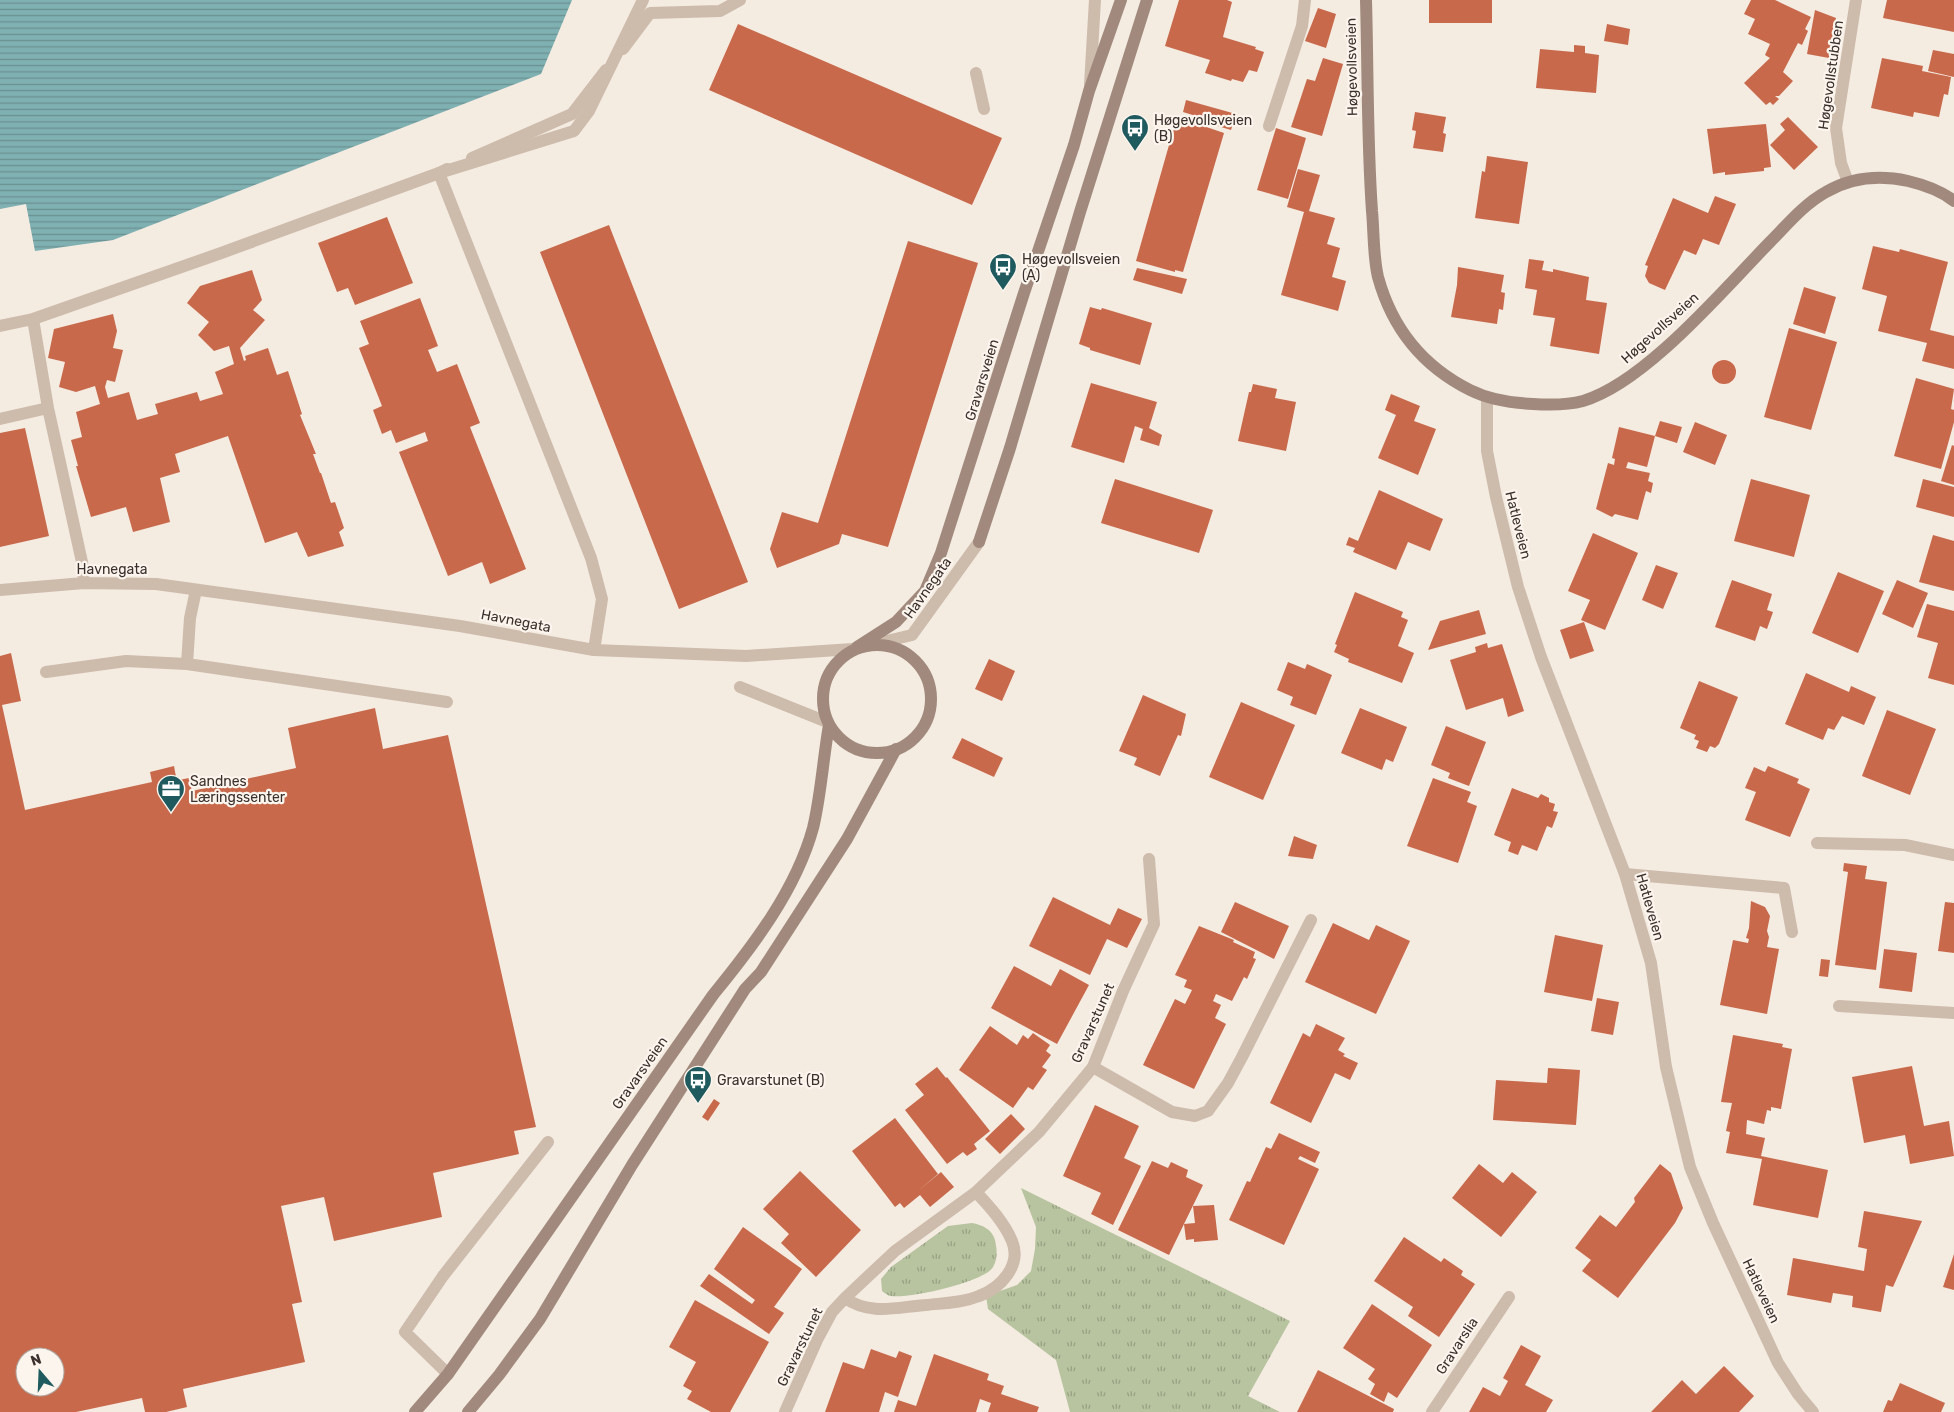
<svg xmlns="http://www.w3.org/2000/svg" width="1954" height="1412" font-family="Rubik,sans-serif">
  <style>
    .park { fill: url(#park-tufts) }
    .water { fill: url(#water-rules) }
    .building { fill: #c8694b; fill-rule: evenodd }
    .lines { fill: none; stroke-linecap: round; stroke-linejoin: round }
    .lane { stroke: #cdbbac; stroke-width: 12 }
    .street { stroke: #cdbbac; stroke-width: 12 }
    .secondary { stroke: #a18a7d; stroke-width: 12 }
    .labels { text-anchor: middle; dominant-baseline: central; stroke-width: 4.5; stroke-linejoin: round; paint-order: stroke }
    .street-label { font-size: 14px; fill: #3b302b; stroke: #fbf5ee }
    .poi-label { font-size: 14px; fill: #3b302b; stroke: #fbf5ee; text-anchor: start }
  </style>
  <defs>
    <pattern id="park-tufts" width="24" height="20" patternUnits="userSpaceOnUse" patternTransform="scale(1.25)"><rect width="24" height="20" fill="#b8c4a0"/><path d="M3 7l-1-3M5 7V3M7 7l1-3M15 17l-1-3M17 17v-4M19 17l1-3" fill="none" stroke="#97a083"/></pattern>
    <pattern id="water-rules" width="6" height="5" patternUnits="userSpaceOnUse" patternTransform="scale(1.25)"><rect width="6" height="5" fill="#7fb0b2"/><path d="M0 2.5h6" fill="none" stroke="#699091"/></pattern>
  </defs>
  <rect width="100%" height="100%" fill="#f4ebe1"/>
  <path class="park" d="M1021,1188L1290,1321L1248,1396L1280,1412H1070L1056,1360L988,1309L986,1296L1017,1285L1031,1271L1035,1249L1036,1227Z
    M972,1223C982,1225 992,1229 995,1240C997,1250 998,1258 993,1267C985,1282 909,1299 891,1296C888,1296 885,1293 882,1291L881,1279L891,1267L948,1226Z"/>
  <path class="water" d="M0,0H572L541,74L113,240L35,251L26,204L0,209Z"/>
  <path class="building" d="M1179,0H1227L1232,2L1223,37L1256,47L1255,49L1264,52L1257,72L1249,70L1243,82L1232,79L1231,81L1205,73L1210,60L1165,46Z
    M1429,0H1492V23H1429Z
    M1751,0H1775L1811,17L1805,29L1808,31L1802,45L1798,43L1783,72L1793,81L1779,96H1775L1779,99L1773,105L1770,102L1766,105L1744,83L1770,58L1765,55L1770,44L1748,34L1755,19L1744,14Z
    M1887,0H1954V32L1883,18Z
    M1318,8L1336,14L1326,48L1305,41Z
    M1815,10L1836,18L1829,58L1807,54Z
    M738,24L1002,138L972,205L709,90Z
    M1607,24L1630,29L1628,45L1604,41Z
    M1574,45L1585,46V53L1599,55L1596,93L1536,88L1540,49L1574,52Z
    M1933,50L1954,54V77L1928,71Z
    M1323,58L1343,64L1322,136L1291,127L1307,79L1315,81Z
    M1882,58L1923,66L1922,71L1951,77L1948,95L1944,94L1939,117L1914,112L1913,117L1871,108Z
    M1186,100L1236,114L1231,130L1211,124L1212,121L1183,112Z
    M1415,112L1446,117L1443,133L1446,134L1443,152L1413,148L1416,131L1412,130Z
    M1177,117L1224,133L1183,272L1175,270V272L1136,261Z
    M1788,117L1818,147L1794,170L1770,145L1785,130L1780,124Z
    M1766,124L1771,167L1764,168V171L1725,175V172L1713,174L1707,129Z
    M1276,128L1306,138L1288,199L1257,190Z
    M1487,156L1528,162L1519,224L1475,218L1482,171L1485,172Z
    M1298,169L1320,175L1309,211L1335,218L1327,244L1340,248L1332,277L1346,281L1338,311L1281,295L1304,212L1287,207Z
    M1715,196L1736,204L1719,245L1703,239L1696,255L1684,250L1665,290L1649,283L1645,276L1648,266L1645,265L1673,198L1708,213Z
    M387,217L413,283L355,305L348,288L337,292L318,243Z
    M609,225L748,582L679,609L540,252Z
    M908,241L978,263L888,547L842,534L839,544L777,568L770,549L782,512L818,523Z
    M1873,246L1899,252L1900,249L1948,262L1930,330L1954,336V369L1922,361L1927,343L1878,331L1887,296L1862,289Z
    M1529,259L1544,261L1542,270L1553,272V269L1589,277L1586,300L1607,303L1599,354L1550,346L1555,318L1533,315L1537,290L1525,288Z
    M1458,267L1504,275L1501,292L1505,293L1503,310L1499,309L1497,324L1451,317L1457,285Z
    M1137,268L1187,279L1182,294L1133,280Z
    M252,270L262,300L253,310L265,320L240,348L244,361L246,360L245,356L268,348L277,375L288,371L302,414L300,415L316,454H313L320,473H321L331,503L335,502L344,528L339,532L344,546L308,557L297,532L265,543L228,436L175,454L180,472L160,478L170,522L133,532L126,507L91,517L76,466H78L71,440L82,437L76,412L100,404L95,386L76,392L59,387L65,362L48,358L54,329L113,314L117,331L113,348L123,350L115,382L107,380L105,387L108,398L129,392L137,420L158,414L155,404L197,392L200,401L223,394L215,372L234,364L229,346L214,351L198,335L209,322L187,303L200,286Z
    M1804,287L1836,297L1825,334L1793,324Z
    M420,298L438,346L428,350L437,372L457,364L480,423L470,427L526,569L490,584L482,562L448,576L399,452L428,441L425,432L396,443L391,430L382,434L373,410L382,406L359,348L369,344L360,321Z
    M1090,307L1101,310L1102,308L1152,323L1140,365L1090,350V348L1079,344Z
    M1789,328L1837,342L1811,430L1764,417Z
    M1712 372a12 12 0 1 1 24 0a12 12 0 1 1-24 0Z
    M1916,378L1954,389L1951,409L1954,410V422L1941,469L1894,456Z
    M1091,383L1157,402L1149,428L1162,435L1159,446L1140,440L1143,429L1135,426L1124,463L1071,447Z
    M1253,384L1277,389L1275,398L1296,402L1286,451L1238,441L1249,392H1251Z
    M1391,394L1420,406L1414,421L1436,429L1418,475L1378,458L1396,415L1385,410Z
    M1660,421L1682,427L1677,443L1655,436Z
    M1695,422L1727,435L1715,465L1683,452Z
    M1619,427L1655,436L1647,467L1628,462L1626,468L1650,473L1648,481L1653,483L1651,493L1646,491L1638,520L1615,514L1612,517L1596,509L1608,463L1614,465L1615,459L1612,458Z
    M25,428L49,536L0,547V433Z
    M1952,445L1954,446V485L1941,481Z
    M1115,479L1213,510L1199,553L1101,523Z
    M1751,479L1810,495L1794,557L1734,541Z
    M1923,479L1954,487V517L1916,507Z
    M1379,490L1443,519L1430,551L1408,542L1396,570L1353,552L1355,548L1346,545L1349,537L1358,541Z
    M1593,533L1638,553L1605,630L1581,620L1590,600L1568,591Z
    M1933,535L1954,541V591L1919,582Z
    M1656,565L1678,573L1663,609L1642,600Z
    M1838,572L1884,591L1858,653L1812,633Z
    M1732,580L1772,594L1767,610L1773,612L1767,629L1760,626L1755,641L1715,627Z
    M1897,580L1928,593L1913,628L1882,614Z
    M1355,592L1403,612L1401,617L1408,620L1398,646L1414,653L1402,683L1348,662L1349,659L1334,652L1337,645L1335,644Z
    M1927,604L1954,611V685L1928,678L1938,643L1917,637Z
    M1479,610L1486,634L1428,650L1440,621Z
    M1584,622L1594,651L1570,659L1560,630Z
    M1487,643L1488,648L1502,644L1524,711L1508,717L1503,698L1466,710L1450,660L1476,652L1475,647Z
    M11,653L21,701L2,705L25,810L152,782L150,772L174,766L176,777L173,778L174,781L189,778L192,791L296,768L288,728L375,708L383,749L448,735L536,1127L514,1131L519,1154L433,1173L442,1217L334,1241L324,1197L281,1206L302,1302L292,1304L305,1362L183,1389L187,1407L166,1412H145L142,1398L76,1412H0V656ZM25,1357H55V1387H25Z
    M989,659L1015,671L1002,701L975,689Z
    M1288,662L1305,669L1307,664L1332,675L1316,715L1290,705L1293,697L1277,690Z
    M1806,673L1849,692L1851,686L1876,697L1864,725L1842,716L1834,730L1828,728L1823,740L1785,724Z
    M1699,681L1738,697L1719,744L1715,748L1710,746L1707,752L1696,748L1699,741L1694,739L1696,735L1680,728Z
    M1143,695L1186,714L1181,736L1178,735L1160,776L1134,765L1137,758L1119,751Z
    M1241,702L1295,725L1263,800L1209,777Z
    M1360,708L1407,727L1393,762L1386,759L1382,770L1341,753Z
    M1887,710L1936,729L1910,795L1862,776Z
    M1446,726L1486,742L1469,786L1448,778L1450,773L1431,765Z
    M962,738L1003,758L994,777L952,758Z
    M1768,766L1799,779L1797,783L1810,789L1790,837L1745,820L1756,792L1745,788L1754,767L1765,772Z
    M1433,778L1471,792L1467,802L1477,806L1458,863L1407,846Z
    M1512,788L1538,798L1541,794L1549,798V802L1555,804L1553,811L1558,812L1552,828L1547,826L1537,851L1522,845L1518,855L1510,852L1508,851L1511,842L1494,835Z
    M1294,836L1317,845L1313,859L1288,856Z
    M1844,863L1867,866L1865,879L1887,882L1876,970L1835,965L1848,872L1843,871Z
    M1053,897L1110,925L1118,908L1142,919L1127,948L1107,939L1090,975L1029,946Z
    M1751,901L1765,907L1770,916L1767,931L1769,937L1767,947L1779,949L1767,1014L1720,1005L1733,940L1748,943L1749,939L1746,938L1749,928Z
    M1235,902L1289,926L1274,959L1221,932Z
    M1945,902L1954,903V953L1938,951Z
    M1333,923L1369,940L1376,925L1410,941L1376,1014L1305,982Z
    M1199,926L1234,940L1233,942L1255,952L1253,958L1256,959L1247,979L1244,977L1232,1001L1216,994L1213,1001L1221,1005L1215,1018L1226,1024L1194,1089L1143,1065L1175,999L1185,1004L1192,990L1184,987L1187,980L1175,975Z
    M1555,935L1603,945L1592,1001L1544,992Z
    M1884,949L1917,953L1912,992L1879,988Z
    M1821,959L1830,960L1828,977L1819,976Z
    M1014,966L1051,986L1060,969L1089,985L1057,1044L991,1008Z
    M1597,998L1619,1002L1613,1035L1591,1031Z
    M1316,1024L1345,1038L1338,1050L1345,1054L1343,1056L1358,1063L1350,1080L1335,1073L1311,1123L1270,1103L1303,1033L1310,1037Z
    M990,1026L1017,1045L1023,1035L1028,1039L1033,1033L1050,1045L1046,1051L1051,1055L1042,1067L1047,1070L1033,1090L1028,1087L1013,1108L959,1070Z
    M1733,1035L1783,1044L1782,1047L1792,1049L1781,1109L1771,1107V1111L1767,1110L1764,1124L1747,1120L1746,1134L1765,1138L1761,1156L1828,1170L1818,1218L1753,1205L1762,1159L1726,1153L1730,1132L1726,1131L1732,1103L1721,1102Z
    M1912,1066L1924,1126L1949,1121L1954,1156L1910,1164L1905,1135L1864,1143L1852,1077Z
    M937,1067L946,1078L947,1077L990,1131L974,1144L977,1149L967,1156L963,1152L947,1164L905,1110L924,1095L915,1084Z
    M1548,1068L1580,1070L1576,1125L1493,1120L1496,1080L1547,1083Z
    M714,1099L720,1103L708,1121L702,1117Z
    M1095,1105L1139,1126L1124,1158L1141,1166L1113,1225L1091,1214L1101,1193L1063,1176Z
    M1011,1114L1025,1129L1000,1154L985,1139Z
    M895,1118L938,1174L918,1191L941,1172L954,1187L930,1207L920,1195L904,1208L900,1203L895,1207L852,1151Z
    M1279,1133L1320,1152L1315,1163L1300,1156L1298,1159L1319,1169L1284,1245L1229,1220L1247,1181L1250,1182L1266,1147L1271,1149Z
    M1152,1161L1168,1168L1171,1162L1188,1170L1186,1177L1203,1185L1184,1224L1195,1223L1193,1206L1214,1205L1218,1240L1194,1242V1239L1186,1240L1184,1224L1169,1255L1118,1230Z
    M1479,1164L1503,1183L1512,1172L1537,1192L1501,1237L1452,1198Z
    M1660,1164L1671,1173L1683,1208L1675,1223L1618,1298L1582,1271L1591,1260L1575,1248L1600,1215L1616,1227L1635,1202L1634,1198Z
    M800,1171L861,1230L816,1277L781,1243L789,1234L763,1209Z
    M1864,1211L1922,1221L1893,1287L1886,1285L1881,1312L1852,1307L1853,1296L1833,1293L1831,1303L1787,1295L1793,1258L1864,1271L1867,1249L1858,1247Z
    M743,1227L802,1269L774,1307L784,1313L769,1334L700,1286L709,1274L752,1304L755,1300L714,1269Z
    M1404,1237L1441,1262L1444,1258L1463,1271L1461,1275L1475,1284L1439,1337L1408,1316L1413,1307L1374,1281Z
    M1954,1254V1290L1943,1287Z
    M695,1300L769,1342L730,1412H711L687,1399L692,1391L683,1386L696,1362L669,1347Z
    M1372,1304L1432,1345L1397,1398L1388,1392L1384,1402L1370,1394L1375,1384L1368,1379L1375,1369L1343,1348Z
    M1521,1345L1541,1356L1525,1385L1553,1400L1546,1412H1469L1483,1387L1500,1396L1508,1381L1503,1378Z
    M871,1349L896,1358L899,1351L912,1356L898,1397L885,1392L879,1412H825L843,1362L864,1369Z
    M934,1354L989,1374L987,1380L1004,1386L1001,1394L1039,1407L1037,1412H988L991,1403L980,1399L976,1412H894L898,1400L916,1406Z
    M1724,1366L1754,1396L1739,1412H1651L1682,1380L1696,1394Z
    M1318,1370L1394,1409L1393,1412H1297Z
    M1900,1383L1945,1403L1941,1412H1883L1888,1400L1892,1401Z"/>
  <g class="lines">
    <path class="lane" d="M623,49L650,13L720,11L740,0
      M976,73L984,109
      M1090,85L1095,0
      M1269,126L1302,26L1305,0
      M472,158L572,114L606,70
      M447,169L439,173L591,558L602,599L594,650
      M187,664L190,618L196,590
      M46,672L126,661L187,664L447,702
      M1625,874L1784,888L1792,932
      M1093,1067L1172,1112L1195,1116L1208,1111L1228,1083L1242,1057L1311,920
      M448,1374L405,1332L443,1276L548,1142"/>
    <path class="street" d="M1848,182L1841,163L1836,128L1856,0
      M33,319L224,252L439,173L574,131L589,111L643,0
      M0,326L33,319L48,408L82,562L84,583
      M1487,399V451L1496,497L1518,587L1541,657L1625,874L1651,963L1666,1067L1690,1167L1713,1223L1778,1363L1798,1394L1813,1412
      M0,419L48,408
      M0,590L84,583L156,584L460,626L594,650L746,656L853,649L912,635L979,542
      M740,687L827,722
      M1817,843L1905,845L1954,855
      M1839,1006L1954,1013
      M845,1298C870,1316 897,1307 926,1305C944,1303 962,1303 979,1296C1001,1288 1022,1265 1012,1241C1004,1222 989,1206 976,1192
      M785,1412L817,1340L832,1312L845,1298L895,1251L976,1192L1039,1132L1093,1067L1123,991L1154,924L1149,859
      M1432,1412L1509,1297"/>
    <path class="secondary" d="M1366,0C1368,71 1367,141 1372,211C1374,232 1373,256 1378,277C1392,328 1422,366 1470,390C1490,400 1510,403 1533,404C1548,405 1568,405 1583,401C1645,383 1724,289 1770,242C1787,225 1804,204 1826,192C1852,177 1880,175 1908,181C1925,185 1940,190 1954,201
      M979,542L1010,448L1080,212L1147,0
      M823 699a54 54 0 1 1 108 0a54 54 0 1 1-108 0Z
      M857,647L896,622L925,591L941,553L1024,293L1074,145L1089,91L1121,0
      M415,1412L448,1374L713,995C753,946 796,890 813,828C821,795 823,759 829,725
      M468,1412L499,1375L540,1319L632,1165L745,989L761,972L847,839L896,749"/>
  </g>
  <defs>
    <symbol id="bus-pin" viewBox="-11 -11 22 30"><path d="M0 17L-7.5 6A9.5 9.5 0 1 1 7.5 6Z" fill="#1f5a5e" stroke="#fbf5ee"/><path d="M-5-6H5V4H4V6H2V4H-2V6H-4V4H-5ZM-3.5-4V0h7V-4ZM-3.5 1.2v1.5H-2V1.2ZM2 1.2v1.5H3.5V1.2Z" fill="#fff"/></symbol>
    <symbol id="office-pin" viewBox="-11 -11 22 30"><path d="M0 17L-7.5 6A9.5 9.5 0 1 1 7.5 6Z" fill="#1f5a5e" stroke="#fbf5ee"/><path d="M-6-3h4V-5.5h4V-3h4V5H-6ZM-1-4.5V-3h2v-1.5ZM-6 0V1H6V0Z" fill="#fff"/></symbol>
  </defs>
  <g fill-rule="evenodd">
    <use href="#bus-pin" x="1119" y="112" width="32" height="43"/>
    <use href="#bus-pin" x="987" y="251" width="32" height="43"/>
    <use href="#office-pin" x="155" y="773" width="32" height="43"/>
    <use href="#bus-pin" x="682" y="1064" width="32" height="43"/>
  </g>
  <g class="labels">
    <g class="street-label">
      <text transform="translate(1352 67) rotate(-91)">Høgevollsveien</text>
      <text transform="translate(1831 75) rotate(-82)">Høgevollstubben</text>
      <text transform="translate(1660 328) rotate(-42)">Høgevollsveien</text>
      <text transform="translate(982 380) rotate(-73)">Gravarsveien</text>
      <text transform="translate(1518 525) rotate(76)">Hatleveien</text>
      <text x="112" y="569">Havnegata</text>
      <text transform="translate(928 588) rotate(-55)">Havnegata</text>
      <text transform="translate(516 621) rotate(11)">Havnegata</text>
      <text transform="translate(1650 907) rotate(74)">Hatleveien</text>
      <text transform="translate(1093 1023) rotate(-66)">Gravarstunet</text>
      <text transform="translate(640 1073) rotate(-55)">Gravarsveien</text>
      <text transform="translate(1761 1291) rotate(65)">Hatleveien</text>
      <text transform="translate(1457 1346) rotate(-57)">Gravarslia</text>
      <text transform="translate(800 1347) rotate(-64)">Gravarstunet</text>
    </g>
    <g class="poi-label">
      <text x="1154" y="120">Høgevollsveien<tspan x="1154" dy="16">(B)</tspan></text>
      <text x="1022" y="259">Høgevollsveien<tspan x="1022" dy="16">(A)</tspan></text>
      <text x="190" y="781">Sandnes<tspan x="190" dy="16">Læringssenter</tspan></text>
      <text x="717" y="1080">Gravarstunet (B)</text>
    </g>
  </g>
  <g transform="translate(40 1372) rotate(341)"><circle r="24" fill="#fbf5ee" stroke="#aea6a0"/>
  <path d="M0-4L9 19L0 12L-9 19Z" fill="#1f5a5e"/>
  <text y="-8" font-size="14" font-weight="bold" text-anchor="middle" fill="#3b302b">N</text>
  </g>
</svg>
